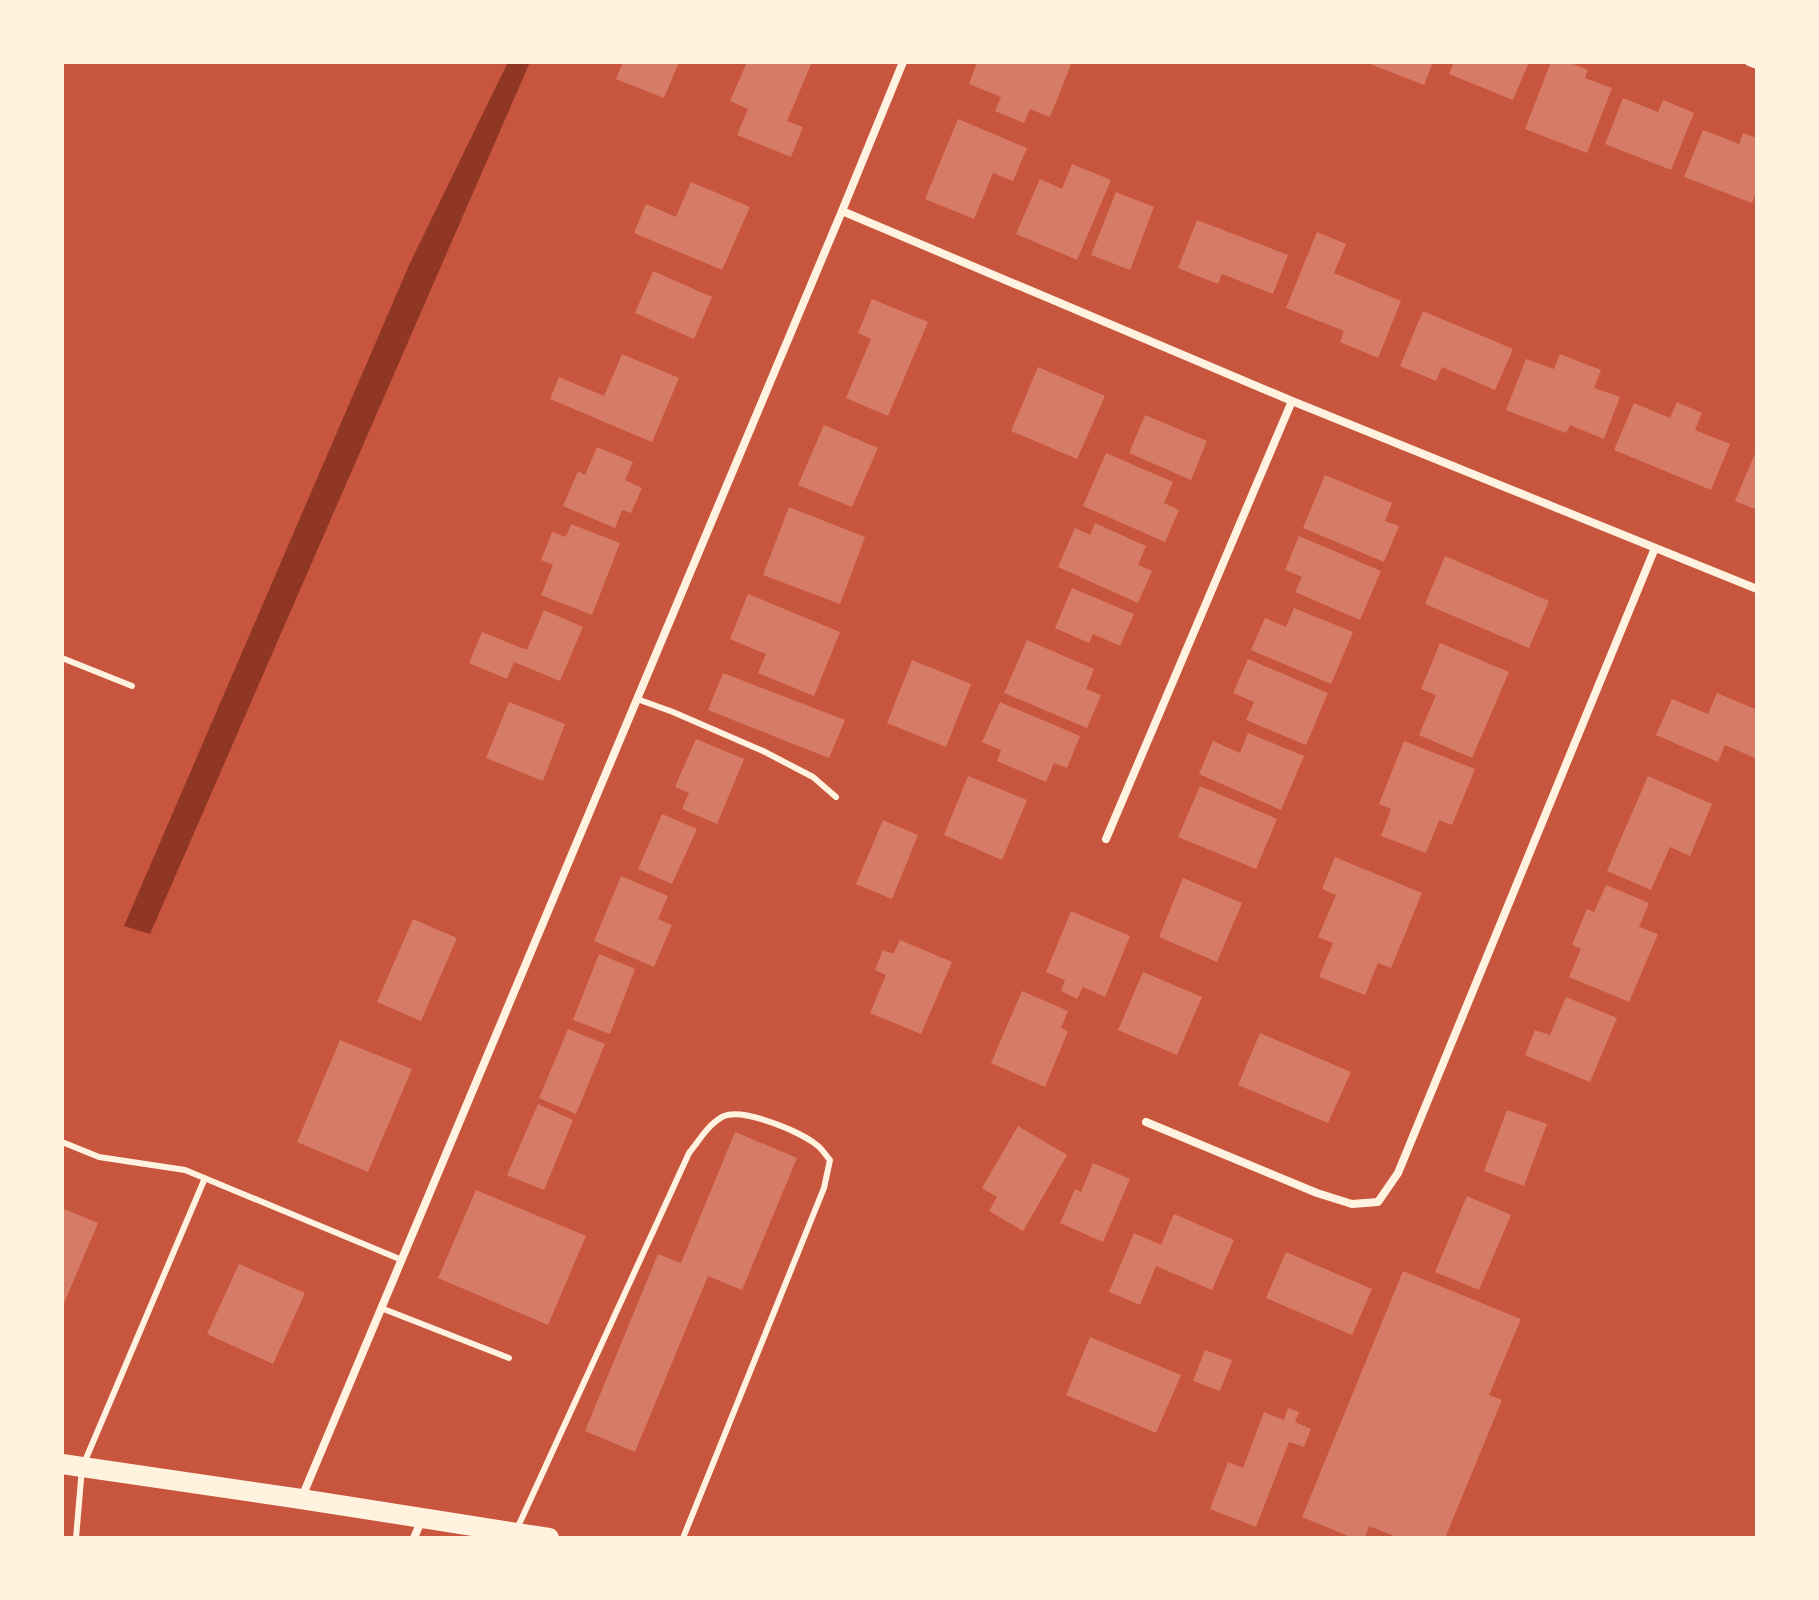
<svg xmlns="http://www.w3.org/2000/svg" width="1819" height="1600" font-family="'Roboto Condensed',sans-serif">
  <style>
    .water { fill: #8f3625 }
    .building { fill: #d67c66 }
    .lines { fill: none; stroke-linecap: round; stroke-linejoin: round }
    .service { stroke: #fff3e0; stroke-width: 6 }
    .minor { stroke: #fff3e0; stroke-width: 8 }
    .primary { stroke: #fff3e0; stroke-width: 20 }
  </style>
  <rect width="100%" height="100%" fill="#c8553d"/>
  <path class="water" d="M508,62H530L150,934L124,926L410,263Z"/>
  <path class="building" d="M623,62H679L664,98L616,79Z
    M747,62H812L787,121L803,127L791,157L737,135L748,109L730,101Z
    M977,62H1021L1027,64L1028,62H1072L1050,117L1030,109L1024,123L995,111L1001,97L969,84Z
    M1365,62H1433L1424,85Z
    M1454,62H1529L1513,100L1449,74Z
    M1551,62H1568L1588,70L1585,78L1612,88L1587,153L1525,129Z
    M1623,98L1658,112L1663,100L1694,113L1671,170L1605,144Z
    M958,119L1027,148L1013,181L993,173L974,219L925,199Z
    M1703,130L1739,144L1743,133L1757,138V190L1752,203L1684,177Z
    M1072,164L1111,180L1077,260L1016,234L1040,179L1062,189Z
    M691,182L750,207L722,270L634,233L646,204L676,217Z
    M1116,192L1154,207L1130,270L1091,255Z
    M1197,220L1288,255L1273,294L1222,274L1218,284L1178,268Z
    M1317,232L1346,244L1334,273L1401,301L1378,358L1340,342L1344,331L1286,308Z
    M653,271L712,297L694,339L635,313Z
    M872,299L928,322L888,416L846,398L871,339L858,333Z
    M1423,311L1513,349L1495,390L1442,367L1436,381L1400,366Z
    M622,354L679,378L652,442L550,399L559,377L604,396Z
    M1560,354L1601,370L1594,388L1620,397L1604,439L1570,425L1566,433L1506,410L1526,359L1554,369Z
    M1038,367L1105,396L1077,459L1011,431Z
    M1677,402L1702,413L1695,430L1730,444L1711,490L1614,450L1634,403L1670,418Z
    M1145,415L1207,441L1191,480L1129,453Z
    M824,425L878,448L852,507L798,485Z
    M597,447L633,462L625,480L642,488L631,513L622,510L615,528L563,506L578,471L585,475Z
    M1757,449V510L1735,501Z
    M1106,453L1173,482L1164,503L1179,510L1165,542L1083,506Z
    M1325,475L1392,503L1385,521L1399,526L1384,562L1303,528Z
    M789,507L865,537L840,604L763,575Z
    M1095,523L1146,546L1138,565L1152,571L1138,603L1058,567L1075,528L1090,535Z
    M571,524L620,543L592,615L541,595L553,565L541,560L552,532L566,537Z
    M1299,536L1381,571L1360,620L1295,592L1302,577L1285,570Z
    M1445,556L1549,601L1529,648L1425,604Z
    M1072,588L1134,614L1120,646L1093,634L1089,643L1055,628Z
    M748,594L840,632L814,696L758,673L766,654L730,639Z
    M1294,608L1353,632L1331,684L1251,650L1265,618L1286,627Z
    M544,610L583,627L560,681L514,662L507,679L469,663L482,632L527,650Z
    M1027,640L1094,669L1086,689L1101,695L1087,728L1004,693Z
    M1440,643L1509,672L1472,758L1419,735L1436,695L1421,689Z
    M1248,659L1328,693L1306,745L1246,720L1254,702L1233,693Z
    M912,660L971,684L946,747L887,723Z
    M723,673L845,720L829,758L708,710Z
    M1717,693L1757,710V759L1725,745L1718,762L1656,735L1672,699L1708,714Z
    M509,702L565,724L543,781L486,758Z
    M1000,702L1080,736L1067,768L1054,763L1046,782L997,761L1001,750L982,742Z
    M1248,733L1304,756L1281,810L1199,774L1213,741L1240,753Z
    M696,739L744,759L717,824L682,809L689,793L675,787Z
    M1404,741L1475,769L1452,825L1439,820L1426,853L1381,836L1391,809L1379,804Z
    M968,776L1027,800L1002,860L944,835Z
    M1648,776L1712,804L1690,856L1670,847L1651,890L1607,871Z
    M1200,786L1277,819L1256,869L1178,837Z
    M662,814L697,829L672,884L638,869Z
    M883,820L918,835L892,899L856,884Z
    M1335,857L1422,893L1391,968L1378,963L1365,995L1319,977L1333,943L1318,937L1336,895L1322,889Z
    M621,876L668,896L658,919L672,925L654,967L594,941Z
    M1183,878L1242,903L1217,962L1159,937Z
    M1606,885L1649,903L1639,927L1658,934L1629,1002L1569,977L1581,949L1572,945L1587,909L1594,912Z
    M1071,911L1130,936L1105,997L1083,987L1077,999L1061,991L1065,980L1046,972Z
    M413,919L457,938L421,1021L377,1002Z
    M900,940L952,962L921,1034L870,1013L886,975L875,970L883,950L893,954Z
    M599,954L635,969L610,1034L573,1020Z
    M1143,972L1202,997L1177,1055L1118,1030Z
    M1022,991L1068,1011L1061,1028L1068,1031L1045,1087L991,1063Z
    M1566,997L1617,1018L1590,1082L1525,1055L1535,1030L1550,1035Z
    M568,1029L605,1044L576,1114L539,1098Z
    M1260,1033L1351,1072L1328,1123L1238,1085Z
    M340,1040L412,1069L368,1172L297,1142Z
    M538,1104L573,1120L544,1190L507,1175Z
    M1507,1110L1547,1124L1524,1186L1484,1171Z
    M1018,1126L1067,1155L1023,1231L989,1211L997,1197L982,1188Z
    M735,1132L797,1158L742,1290L708,1276L635,1452L585,1431L658,1254L681,1263Z
    M1093,1163L1130,1179L1103,1242L1060,1223L1075,1189L1081,1192Z
    M476,1190L586,1236L548,1325L438,1278Z
    M1467,1196L1511,1215L1479,1290L1435,1272Z
    M62,1208L98,1223L62,1308Z
    M1174,1214L1234,1240L1212,1290L1156,1266L1140,1305L1109,1292L1134,1233L1161,1245Z
    M1286,1252L1372,1289L1352,1335L1266,1298Z
    M239,1264L305,1293L273,1364L207,1334Z
    M1403,1271L1521,1319L1489,1395L1502,1400L1445,1538H1399L1369,1526L1365,1538H1353L1302,1517Z
    M1090,1337L1181,1375L1156,1433L1066,1395Z
    M1205,1350L1232,1360L1220,1391L1193,1381Z
    M1288,1408L1299,1412L1295,1422L1311,1429L1304,1447L1289,1442L1256,1527L1210,1509L1228,1462L1243,1468L1264,1412L1284,1420Z"/>
  <g class="lines">
    <path class="service" d="M62,658L132,686
      M637,699L673,712L763,751L813,777L836,797
      M62,1142L99,1157L185,1170L402,1260
      M381,1308L509,1358
      M516,1531L689,1153C699,1141 709,1123 724,1116C744,1108 802,1132 818,1146C823,1150 826,1156 830,1160L824,1188L683,1538
      M76,1538L82,1468L205,1178"/>
    <path class="minor" d="M1749,62L1757,65
      M842,211L1292,401L1757,589
      M1106,839L1292,401
      M1146,1122L1317,1193L1352,1204L1378,1202L1398,1173L1655,548
      M302,1497L842,211L903,62
      M414,1538L422,1519"/>
    <path class="primary" d="M62,1464L301,1499L549,1538"/>
  </g>
  <rect width="1819" height="1600" fill="none" stroke="#fff3e0" stroke-width="128"/>
</svg>
